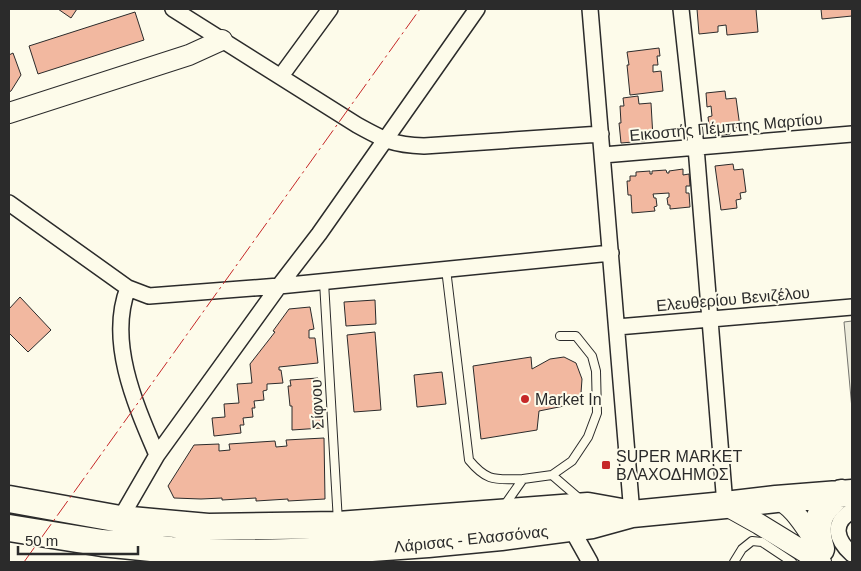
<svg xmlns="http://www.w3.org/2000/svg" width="861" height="571" font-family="Arial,sans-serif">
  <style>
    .green { fill: #ecebdb; stroke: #74746e }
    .building { fill: #f2b8a0; stroke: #2b2b2b }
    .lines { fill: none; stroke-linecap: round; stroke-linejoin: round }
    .lane-casing { stroke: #2b2b2b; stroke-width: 10 }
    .street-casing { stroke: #2b2b2b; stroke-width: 18 }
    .secondary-casing { stroke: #2b2b2b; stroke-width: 22 }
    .highway-casing { stroke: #2b2b2b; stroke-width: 29 }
    .lane { stroke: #fdfbea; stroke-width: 8 }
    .street { stroke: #fdfbea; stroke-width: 15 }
    .secondary { stroke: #fdfbea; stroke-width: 20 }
    .highway { stroke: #fdfbea; stroke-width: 26 }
    .power { stroke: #c62828; stroke-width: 1; stroke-dasharray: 18 4 2.5 4; stroke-linecap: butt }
    .poi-dot { fill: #c62828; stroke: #fdfbea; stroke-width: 2 }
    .labels { text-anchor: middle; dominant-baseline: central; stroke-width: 4; stroke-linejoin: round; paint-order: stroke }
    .street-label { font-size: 16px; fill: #2b2b2b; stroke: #fdfbea }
    .poi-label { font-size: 16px; fill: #2b2b2b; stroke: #fdfbea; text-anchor: start }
  </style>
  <rect width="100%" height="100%" fill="#fdfbea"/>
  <path class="green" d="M852,321V409L844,322Z"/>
  <path class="building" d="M58,9H77L71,18Z
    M697,9H756L758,32L727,35L726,25L718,26V32L699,34Z
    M821,9H852V16L822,19Z
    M135,12L144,40L38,74L29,46Z
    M659,48L660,56H657L658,65H653V72L661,71L663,91L630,95L627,65H629L627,52Z
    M13,53L21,75L11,91L9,92V55Z
    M725,91L726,99L736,98L740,127L730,129V134L716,136L715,133L710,134L708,117L712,116L711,106L707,107L706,93Z
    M638,96L639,104L651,103L653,138L645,139V141L621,143L619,123H621L620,106H624L623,98Z
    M733,164L734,170L743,169L746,192L740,193L741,199L736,200L737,208L721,210L715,166Z
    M683,169V175L689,174L690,186H686V193H689L690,207L670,209V205H668L667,198L669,197V193L653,194L654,198H656L657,206L654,207L655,211L632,213L631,195H628L627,181H630V176H636V172L650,171V174H652V171L666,170L667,173H669V171Z
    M20,297L51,330L28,352L9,333V309Z
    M375,300L376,324L346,326L344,302Z
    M310,307L314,329L309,330V338H315L318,363L279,367V370H281L283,383L267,384V390L263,391L264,400L254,401L255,408H252L253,417L243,418L244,425H240L241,433L214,436L212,418L225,417L224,404L239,403L237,384L252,383L250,364L275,332L273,331L289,309Z
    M375,332L381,410L354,412L347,335Z
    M531,357L532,369L550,359L564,357L576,363L582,379L581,393L569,405L539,411L537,430L481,439L473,366Z
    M442,372L446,404L417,407L414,375Z
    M318,378L322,428L292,430V406H290L288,386H291L290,380Z
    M324,438L325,499L288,501V499L256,501V498L222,500V498L201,499L174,498L168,486L194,445L219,444V451L230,450L229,444L275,441L276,447L287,446L286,440Z"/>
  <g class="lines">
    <defs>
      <path id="lane" d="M446,269L469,460C488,483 496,479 523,479
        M324,282L338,522
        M552,475L572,461L588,437L597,413L596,371L592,356L576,336H560
        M504,506L523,479L552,475L581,500
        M734,562L742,549L752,541L762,542L792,562"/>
      <path id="street" d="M173,9L357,125C384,140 393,145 424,146L601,134
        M590,9L632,514
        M681,9L696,147L725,505
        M281,76L330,9
        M603,155L852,134
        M9,203L128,288L149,296L279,286L611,253
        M128,288C107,342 136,406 157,455
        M617,327L852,307
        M852,511C831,523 836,540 852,554
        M120,519L157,455L279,286L319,234L477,9
        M571,528L590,562"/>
      <path id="secondary" d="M9,113L189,55L222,40
        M776,499C795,505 808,533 821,549
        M725,505L759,524L821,562"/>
      <path id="highway" d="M9,499L120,519L208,527L338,525L588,506L627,513
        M9,528L102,543L171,550L252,553L329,551L428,544L501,537L592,525L632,514L725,505L776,499L852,493
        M821,549C813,522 819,510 841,493"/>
    </defs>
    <use href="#lane" class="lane-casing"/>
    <use href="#street" class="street-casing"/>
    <use href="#secondary" class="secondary-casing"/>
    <use href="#highway" class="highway-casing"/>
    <use href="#lane" class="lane"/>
    <use href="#street" class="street"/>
    <use href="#secondary" class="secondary"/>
    <use href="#highway" class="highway"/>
    <path class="power" d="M24,562L420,9"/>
  </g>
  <g class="poi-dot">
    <circle cx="525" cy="399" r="5"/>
    <rect x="601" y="460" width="10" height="10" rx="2.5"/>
  </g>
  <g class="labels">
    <g class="street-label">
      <text transform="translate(726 127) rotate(-5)">Εικοστής Πέμπτης Μαρτίου</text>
      <text transform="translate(733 299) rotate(-5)">Ελευθερίου Βενιζέλου</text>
      <text transform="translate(317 404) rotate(-93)">Σίφνου</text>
      <text transform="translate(471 539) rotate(-6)">Λάρισας - Ελασσόνας</text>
    </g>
    <g class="poi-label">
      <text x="535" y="399">Market In</text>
      <text x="616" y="456">SUPER MARKET<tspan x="616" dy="18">ΒΛΑΧΟΔΗΜΟΣ</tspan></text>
    </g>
  </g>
  <rect width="861" height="571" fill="none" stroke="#2b2b2b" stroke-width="20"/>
  <path d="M18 546v8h120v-8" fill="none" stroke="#2b2b2b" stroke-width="2.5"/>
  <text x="25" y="546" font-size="15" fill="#2b2b2b" stroke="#fdfbea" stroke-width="4" paint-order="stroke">50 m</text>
</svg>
